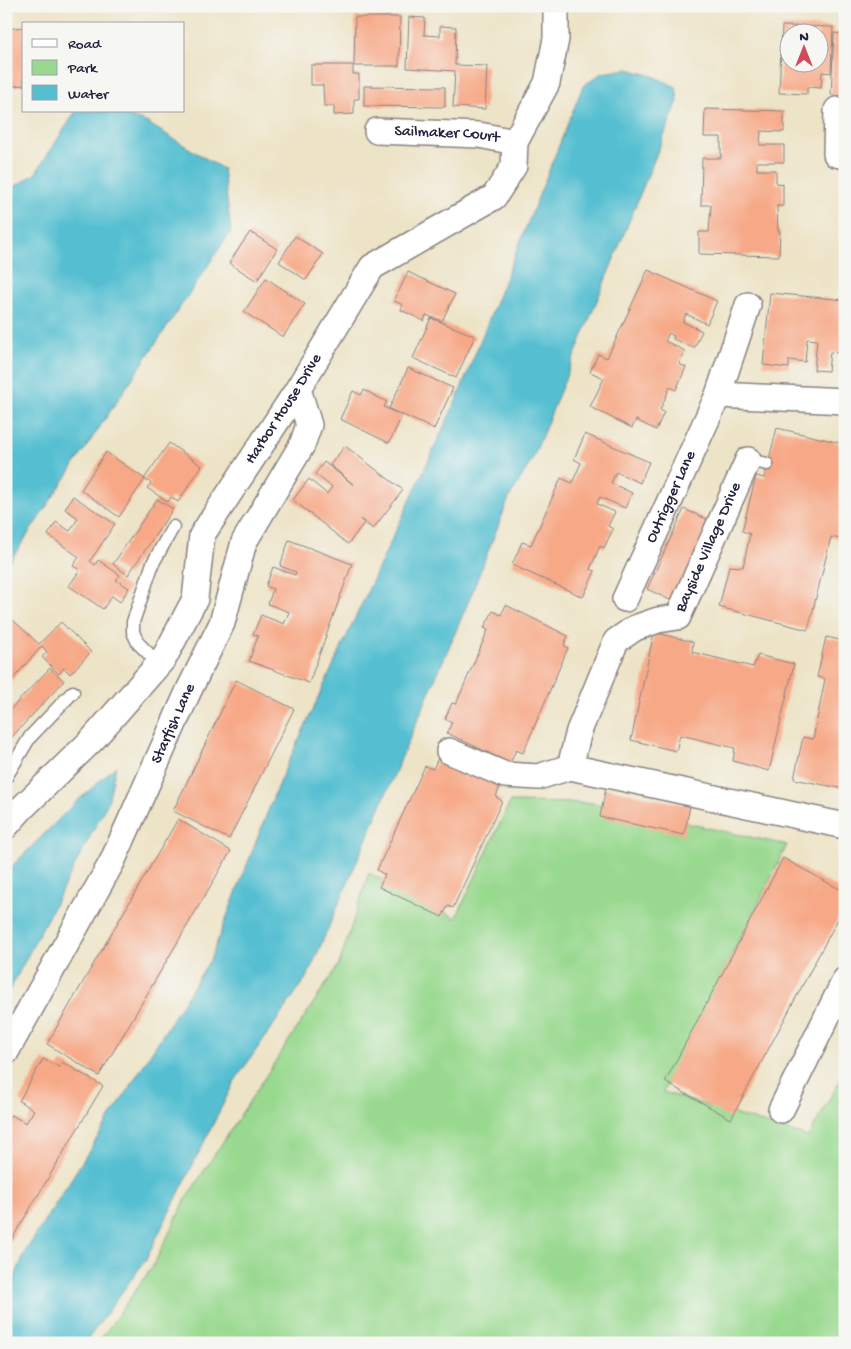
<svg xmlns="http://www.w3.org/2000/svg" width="851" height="1349" font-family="'Gochi Hand',sans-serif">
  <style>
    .green { fill: #99d98f; stroke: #5e7e65 }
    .water { fill: #55bfd1; stroke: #3c7086 }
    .building { fill: #f7a886; fill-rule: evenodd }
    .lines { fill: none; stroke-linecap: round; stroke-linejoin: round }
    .lane-casing { stroke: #888280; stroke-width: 15 }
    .street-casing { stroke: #888280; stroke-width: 28 }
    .lane { stroke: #fff; stroke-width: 12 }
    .street { stroke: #fff; stroke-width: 25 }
    .labels { text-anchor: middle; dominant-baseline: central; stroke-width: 4; stroke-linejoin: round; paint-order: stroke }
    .street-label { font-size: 16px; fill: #22223b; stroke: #f6f6f2 }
  </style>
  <rect width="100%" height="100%" fill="#f6f6f2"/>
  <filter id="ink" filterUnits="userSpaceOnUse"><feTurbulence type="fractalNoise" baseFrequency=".02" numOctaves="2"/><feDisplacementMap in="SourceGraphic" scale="10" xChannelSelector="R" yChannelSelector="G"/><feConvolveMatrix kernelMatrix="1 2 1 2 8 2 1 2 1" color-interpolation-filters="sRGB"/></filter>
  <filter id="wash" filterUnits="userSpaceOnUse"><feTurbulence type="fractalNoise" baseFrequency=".0096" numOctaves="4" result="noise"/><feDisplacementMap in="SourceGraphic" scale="20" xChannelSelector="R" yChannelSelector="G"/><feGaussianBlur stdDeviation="1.12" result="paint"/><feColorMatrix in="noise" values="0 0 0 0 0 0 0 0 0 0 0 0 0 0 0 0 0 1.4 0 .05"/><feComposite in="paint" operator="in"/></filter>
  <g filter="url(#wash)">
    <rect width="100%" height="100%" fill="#ede3c6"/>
    <path class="green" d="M510,802L593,803L787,845L663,1092L808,1137L845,1072V1343H98L153,1266L187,1197L339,964L369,873L456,918Z"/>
    <path class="water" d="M628,69L653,76L676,87L678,101L533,458L509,498L467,605L308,975L234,1082L146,1259L85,1343H6V1299L25,1252L210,960L280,780L457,399L583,86L602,73Z
      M76,111H110L146,122L223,169L231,231L6,567V192L35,174Z
      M116,766L108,802L6,997V872L72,806Z"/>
    <g id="blocks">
      <path class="building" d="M355,17H400L399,66H354Z
        M409,17L425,18L424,35L440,36V26L456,27L455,65L487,66L485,109L453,107L455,71L407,68Z
        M782,26L833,27L831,73L822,72L821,88L807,87V94L779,93ZM788,32H818V62H788Z
        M24,27V85L6,87V29Z
        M834,33L845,34V96L831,95Z
        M311,65H353V74H359V99H354V114L334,115V106H324L323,85H311Z
        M364,86L445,87V107L364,106Z
        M705,109L784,111V132L761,131L760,145H784V162H757V170H776V183L783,184V206H777L778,231H780L779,256L699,254V232H709L711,205H701L702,158H721V137H704Z
        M250,232L277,249L257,281L229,263Z
        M295,236L323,254L306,280L279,262Z
        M648,270L717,301L707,324L686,314L683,322L702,331L694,348L673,339L674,336L669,333L665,341L685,351L679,364L686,367L676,390L670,387L660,410L664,412L656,430L636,420L632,428L590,407L604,378L590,372L598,354L607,358Z
        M408,272L455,294L442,321L426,315L424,321L401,310L403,305L394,301Z
        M266,278L305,304L283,337L244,312Z
        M770,293L845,300V354L830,352L828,371L814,370L817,340L807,339L805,362L789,360V368L763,365Z
        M431,318L475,336L456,378L413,358Z
        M408,368L453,388L434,429L389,409Z
        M364,390L387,402L384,407L402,416L389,443L340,419L353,391L361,395Z
        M777,428L845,444V540L831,537L808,630L719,607L729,566L743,567L750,534L742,531L756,476L764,478Z
        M585,434L649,462L640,483L616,472L611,483L632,493L625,508L600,497L597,504L615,512L608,526L613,529L604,548L600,546L590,569L595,571L583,597L512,565L522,542L531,545L561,478L572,483L581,463L574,459Z
        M169,443L202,466L178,502L171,497L168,502L147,488L151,483L144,479Z
        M345,446L403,490L373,529L360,519L364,523L348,544L293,500L309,479L327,494L332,487L315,474L324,462L354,485L330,465Z
        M106,452L145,479L119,517L81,490Z
        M73,496L115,524L90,561L95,565L98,560L120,575L116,580L129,588L120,602L112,596L103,609L69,586L80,570L73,566L79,557L48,535L56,522L70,531L74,525L78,518L65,509Z
        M157,499L173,509L128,575L113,564Z
        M684,509L711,521L674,602L647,589Z
        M289,540L352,564L309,683L249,661L258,636L253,634L261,615L284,624L289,612L268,604L273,589L266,586L273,567L295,575L296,572L280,566Z
        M506,605L568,636L564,645L568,648L523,753L516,750L510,763L447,733L452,722L445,719L452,703L456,704L488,630L484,628L493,611L501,615Z
        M13,620L39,644L61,622L91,652L70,674L64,668L59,674L42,657L47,652L42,646L11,681L6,677V627Z
        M654,632L693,642L692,652L753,667L758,655L794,664L769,771L733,761L735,748L680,735L676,751L631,740Z
        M826,637L845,641V789L794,779L803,737L813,739L825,679L817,677Z
        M50,668L64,681L10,739L6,736V714Z
        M236,680L294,709L229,839L173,811Z
        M438,758L500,786L496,797L502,801L453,908L448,906L442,917L379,887L385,875L377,870L425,766L433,769Z
        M606,788L690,806L684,835L600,817Z
        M178,819L231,851L99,1076L47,1044Z
        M783,858L845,892V906L731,1119L665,1082Z
        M43,1059L59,1067L62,1062L103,1086L6,1249V1123L11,1115L26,1123L34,1110L19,1101Z"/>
    </g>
  </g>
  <g filter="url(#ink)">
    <use href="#blocks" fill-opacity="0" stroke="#888280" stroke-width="1"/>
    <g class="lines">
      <defs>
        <path id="lane" d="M748,460L767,464
          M159,664L138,643L133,632V622L153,563L173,527
          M6,777L30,737L73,692"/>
        <g id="street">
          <path d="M837,110L836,154L845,156"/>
          <path id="s1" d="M377,131L479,135L515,142"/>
          <path d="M718,395L845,401"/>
          <path id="s2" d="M625,599L718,395L748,305"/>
          <path d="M449,751L505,775L538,777L570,767L845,826"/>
          <path id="s3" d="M570,767L579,731L616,641L635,628L658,620L678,617L748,460"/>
          <path id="s4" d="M6,826L20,810L93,739L164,658L195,599L202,535L298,389L372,267L494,197L514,166L515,142L547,83L556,39V6"/>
          <path id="s5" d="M6,1052L112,862L189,690L222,623L244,542L302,445L309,425L298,389"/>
          <path d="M781,1110L845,980"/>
        </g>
      </defs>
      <use href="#lane" class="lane-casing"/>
      <use href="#street" class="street-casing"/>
      <use href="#lane" class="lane"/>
      <use href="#street" class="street"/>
    </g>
  </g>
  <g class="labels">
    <g class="street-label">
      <text stroke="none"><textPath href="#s1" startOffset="70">Sailmaker Court</textPath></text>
      <text stroke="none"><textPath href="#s4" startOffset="512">Harbor House Drive</textPath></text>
      <text stroke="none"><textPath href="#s2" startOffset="112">Outrigger Lane</textPath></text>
      <text stroke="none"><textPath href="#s3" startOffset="278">Bayside Village Drive</textPath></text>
      <text stroke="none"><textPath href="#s5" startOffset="369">Starfish Lane</textPath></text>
    </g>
  </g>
  <rect width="851" height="1349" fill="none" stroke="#f6f6f2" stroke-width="25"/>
  <rect x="22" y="22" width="162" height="90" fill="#f6f6f2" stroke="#a1a1a9"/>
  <rect x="32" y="39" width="25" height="8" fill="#ffffff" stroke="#a1a1a9"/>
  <text x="68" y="48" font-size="15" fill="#22223b">Road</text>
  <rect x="32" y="60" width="25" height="15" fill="#99d98f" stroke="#a1a1a9"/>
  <text x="68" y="72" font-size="15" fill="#22223b">Park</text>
  <rect x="32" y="85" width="25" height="15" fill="#55bfd1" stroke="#a1a1a9"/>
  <text x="68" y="98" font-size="15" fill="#22223b">Water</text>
  <g transform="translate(804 48)"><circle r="24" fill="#f6f6f2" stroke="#a1a1a9"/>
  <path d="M0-4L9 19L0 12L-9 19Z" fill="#d1495b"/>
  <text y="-8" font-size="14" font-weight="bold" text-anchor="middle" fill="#22223b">N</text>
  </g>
</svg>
